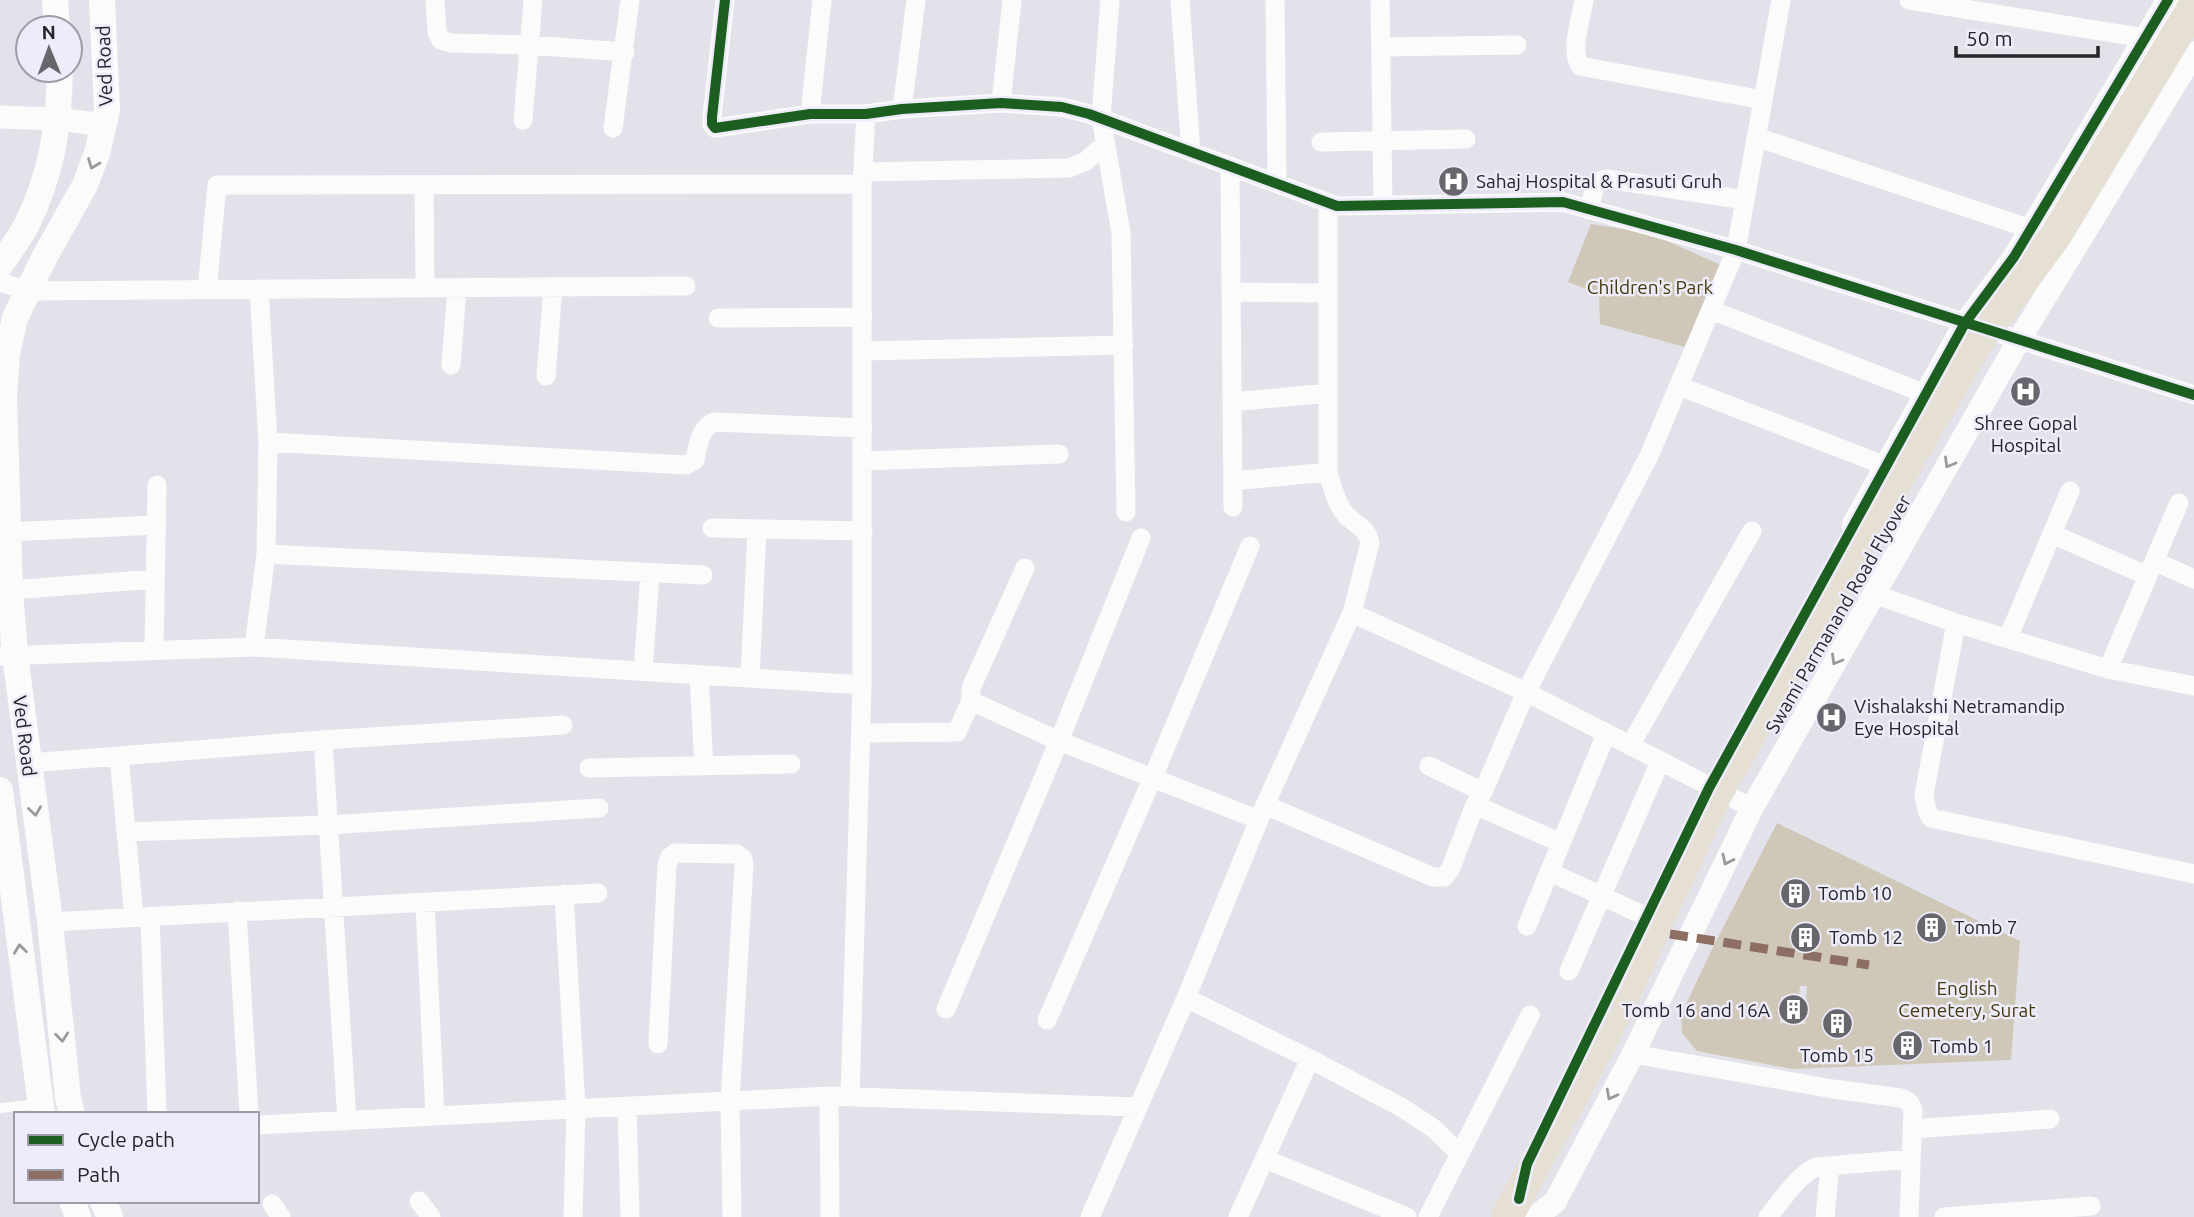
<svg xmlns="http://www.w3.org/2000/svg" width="2194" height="1217" font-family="Ubuntu,sans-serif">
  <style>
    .green { fill: #cfc8b8; fill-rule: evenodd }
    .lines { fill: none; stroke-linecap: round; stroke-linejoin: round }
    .service { stroke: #fbfbfc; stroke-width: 10 }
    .minor { stroke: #fbfbfc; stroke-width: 19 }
    .tertiary { stroke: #fbfbfc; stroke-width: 23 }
    .secondary { stroke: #fbfbfc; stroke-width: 26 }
    .trunk { stroke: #e6e0d4; stroke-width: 32 }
    .quiet { stroke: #8d6e63; stroke-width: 9; stroke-dasharray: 18 9; stroke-linecap: butt }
    .cycleway-casing { stroke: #eeecfa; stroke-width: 15 }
    .cycleway { stroke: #1b5e20; stroke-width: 10 }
    .oneway { stroke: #9a9a9d }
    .labels { text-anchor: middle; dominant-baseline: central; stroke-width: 5; stroke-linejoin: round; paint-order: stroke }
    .street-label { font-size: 19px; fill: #242429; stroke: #eeecfa }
    .poi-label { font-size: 19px; fill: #242429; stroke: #eeecfa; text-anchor: start }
    .park-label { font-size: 19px; fill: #45380b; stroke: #eeecfa }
  </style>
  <rect width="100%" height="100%" fill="#e3e2ea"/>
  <path class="green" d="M1591,224L1649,233L1721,265L1685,347L1600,324L1599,294L1568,282Z
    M1777,823L2020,941L2011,1060L1792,1069L1697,1051L1682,1033L1681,1015L1712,949ZM1800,986H1807L1805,1024L1780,1023L1781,997H1799Z"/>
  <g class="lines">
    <path class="service" d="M0,1108L40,1104"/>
    <path class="minor" d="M435,0L437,32L441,40L452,43L529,45L625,52
      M725,0L712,117V124L715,128L810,114H866L902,109L1001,103L1062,107L1089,114L1337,206L1563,202L1736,250L2194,395
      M1110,0L1101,118L1121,233L1126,512
      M1180,0L1191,152
      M1275,0L1277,183
      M1380,0L1383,205
      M1584,0C1581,20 1570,48 1580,66L1763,100
      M1909,0L2145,38
      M1381,47L1517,45
      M1001,103L1012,0
      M902,109L916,0
      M810,114L822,0
      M523,120L533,0
      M613,128L630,0
      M1756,137L2031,229
      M1321,142L1466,139
      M1230,166L1233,507
      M863,172L1069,168L1086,161L1097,151L1106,146
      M424,185L425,288
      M1328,203V472C1332,486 1336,503 1345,514C1355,525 1367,527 1370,543L1352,613
      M1589,210L1595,186L1599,181L1607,179L1745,200
      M0,282L29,291L686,286
      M207,290L217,185L862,184
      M1231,292L1328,293
      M1711,310L1926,394
      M718,318L863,317
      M863,351L1124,345
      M451,365L457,288
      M546,376L553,287
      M1679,386L1886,466
      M1232,402L1328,393
      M268,442L686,465L695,460C698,445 699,431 713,422L863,428
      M863,461L1059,454
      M1233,481L1328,472
      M712,528L863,531
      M8,532L156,525
      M2052,534L2148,576
      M266,554L703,575
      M2154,561L2194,579
      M1025,568L971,688V701L1059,741L1259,820
      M10,590L155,579
      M1874,594L1956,623L2108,669L2194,686
      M1956,623L1924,795L1927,810L1931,818L2194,874
      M2008,638L2070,491
      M254,647L266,554L268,442L259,289
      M154,650L157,485
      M0,656L254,647L862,685
      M2108,669L2179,503
      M643,671L650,573
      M699,675L704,766
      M750,678L757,529
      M861,733L957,732L971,701
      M323,740L347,1121
      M1630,746L1752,531
      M119,756L134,917
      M29,763L323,740L563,725
      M1429,766L1483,792
      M589,768L791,764
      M1265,805L1433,877H1444L1450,870L1475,805L1483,792L1526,692L1649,456L1736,250L1781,0
      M1475,805L1561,843
      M126,832L328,825L599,808
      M1550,872L1645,916
      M564,894L576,1109L573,1217
      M425,902L435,1116
      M237,911L249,1114
      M150,916L157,1114
      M50,922L598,893
      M1527,926L1606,734
      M1569,971L1660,762
      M1186,998L1310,1059L1401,1107L1433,1128L1460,1154
      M946,1009L1059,741L1141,538
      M1047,1020L1153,777L1250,546
      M658,1044L667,865L670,857L675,853L737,854L743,859L744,865L730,1101L732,1217
      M1633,1054L1833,1089L1901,1098L1909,1102L1913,1110L1909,1217
      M829,1096L830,1217
      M850,1097L862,685V184L866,114
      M627,1106L630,1217
      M257,1125L829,1096L1138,1107
      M1912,1129L2050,1119
      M1265,1159L1407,1217
      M419,1201L431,1217
      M272,1204L281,1217
      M1090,1217L1186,998L1265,805L1352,613L1526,692L1752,808
      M1238,1217L1310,1059
      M1428,1217L1530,1015
      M1768,1217C1782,1200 1796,1177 1816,1167L1911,1159
      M1825,1217L1830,1166
      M1944,1217L2091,1206"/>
    <path class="tertiary" d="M0,117L58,119L104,125
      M1853,525L1965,323L2014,257L2168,0
      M1535,1217L1555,1202L1633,1054L1752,808L2019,340L2194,53"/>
    <path class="secondary" d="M55,0L57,28
      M0,265C9,252 20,238 27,224C52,173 59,126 60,70
      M0,790L42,1114
      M72,1114L68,1098L50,922L15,655L10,590L4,398L7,354L15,318L44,258L85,185L98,150L107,109L102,0
      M72,1201L78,1217
      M103,1201L110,1217"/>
    <path class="trunk" d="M1507,1217L1605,1035L1716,795L1758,720L1976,344L2056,235L2194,6"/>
    <path class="quiet" d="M1670,934L1869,965"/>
    <defs>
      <path id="cycleway" d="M725,0L712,117V124L715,128L810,114H866L902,109L1001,103L1062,107L1089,114L1337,206L1563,202L1736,250L2194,395
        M1519,1199L1527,1164L1709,788L1965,323L2014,257L2168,0"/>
    </defs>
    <use href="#cycleway" class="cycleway-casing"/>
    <use href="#cycleway" class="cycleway"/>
  </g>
  <defs><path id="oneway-chevron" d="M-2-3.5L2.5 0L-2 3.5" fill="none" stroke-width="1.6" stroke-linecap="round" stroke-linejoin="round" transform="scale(1.75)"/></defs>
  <g class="oneway">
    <use href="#oneway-chevron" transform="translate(93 164) rotate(111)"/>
    <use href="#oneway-chevron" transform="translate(1949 463) rotate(120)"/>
    <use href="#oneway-chevron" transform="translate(1836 660) rotate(120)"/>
    <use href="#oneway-chevron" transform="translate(35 811) rotate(82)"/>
    <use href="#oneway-chevron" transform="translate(1727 860) rotate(116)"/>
    <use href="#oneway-chevron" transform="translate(20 949) rotate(-97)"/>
    <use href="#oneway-chevron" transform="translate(62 1037) rotate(84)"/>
    <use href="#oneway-chevron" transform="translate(1611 1095) rotate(118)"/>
  </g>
  <defs>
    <symbol id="hospital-disc" viewBox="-11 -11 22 22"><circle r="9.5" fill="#67666d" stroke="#eeecfa"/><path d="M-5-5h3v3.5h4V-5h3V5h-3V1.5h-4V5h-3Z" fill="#fff"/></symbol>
    <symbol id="building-disc" viewBox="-11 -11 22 22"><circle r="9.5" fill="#67666d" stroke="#eeecfa"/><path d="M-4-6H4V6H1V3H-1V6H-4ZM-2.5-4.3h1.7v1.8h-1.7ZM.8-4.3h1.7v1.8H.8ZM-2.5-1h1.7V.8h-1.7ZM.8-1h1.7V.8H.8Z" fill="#fff"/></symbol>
  </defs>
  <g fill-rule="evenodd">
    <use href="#hospital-disc" x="1436" y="164" width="35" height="35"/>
    <use href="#hospital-disc" x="2008" y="374" width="35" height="35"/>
    <use href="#hospital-disc" x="1814" y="700" width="35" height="35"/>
    <use href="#building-disc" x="1778" y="876" width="35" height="35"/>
    <use href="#building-disc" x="1914" y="910" width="35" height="35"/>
    <use href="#building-disc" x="1788" y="920" width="35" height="35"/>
    <use href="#building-disc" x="1776" y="992" width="35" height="35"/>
    <use href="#building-disc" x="1820" y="1006" width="35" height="35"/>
    <use href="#building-disc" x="1890" y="1028" width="35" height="35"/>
  </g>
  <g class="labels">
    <g class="street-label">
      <text transform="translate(104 66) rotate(-92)">Ved Road</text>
      <text transform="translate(1838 614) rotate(-60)">Swami Parmanand Road Flyover</text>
      <text transform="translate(25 736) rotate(83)">Ved Road</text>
    </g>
    <g class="poi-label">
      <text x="1476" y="181">Sahaj Hospital &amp; Prasuti Gruh</text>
      <text x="2026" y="423" text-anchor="middle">Shree Gopal<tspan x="2026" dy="22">Hospital</tspan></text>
      <text x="1854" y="706">Vishalakshi Netramandip<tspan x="1854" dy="22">Eye Hospital</tspan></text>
      <text x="1818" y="893">Tomb 10</text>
      <text x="1954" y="927">Tomb 7</text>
      <text x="1829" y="937">Tomb 12</text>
      <text x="1770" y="1010" text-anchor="end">Tomb 16 and 16A</text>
      <text x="1930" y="1046">Tomb 1</text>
      <text x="1837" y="1055" text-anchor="middle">Tomb 15</text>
    </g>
    <g class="park-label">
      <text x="1650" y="287">Children's Park</text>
      <text x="1967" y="988">English<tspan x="1967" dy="22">Cemetery, Surat</tspan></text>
    </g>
  </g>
  <rect x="14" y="1112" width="245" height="91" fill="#eeecfa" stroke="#9d9ca6" stroke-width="2"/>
  <rect x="28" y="1135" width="35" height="10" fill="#1b5e20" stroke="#9d9ca6" stroke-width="2"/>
  <text x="77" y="1147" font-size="21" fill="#242429">Cycle path</text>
  <rect x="28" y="1170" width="35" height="10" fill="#8d6e63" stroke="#9d9ca6" stroke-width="2"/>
  <text x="77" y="1182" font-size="21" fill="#242429">Path</text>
  <g transform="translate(49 49) rotate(359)"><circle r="33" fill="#eeecfa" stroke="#9d9ca6" stroke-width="2"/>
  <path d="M0-5L12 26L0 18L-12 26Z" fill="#67666d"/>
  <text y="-10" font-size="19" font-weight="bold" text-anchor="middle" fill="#242429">N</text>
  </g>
  <path d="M1956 46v10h142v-10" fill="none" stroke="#242429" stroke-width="3.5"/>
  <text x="1966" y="46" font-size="21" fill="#242429" stroke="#eeecfa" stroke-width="5" paint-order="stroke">50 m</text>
</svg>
